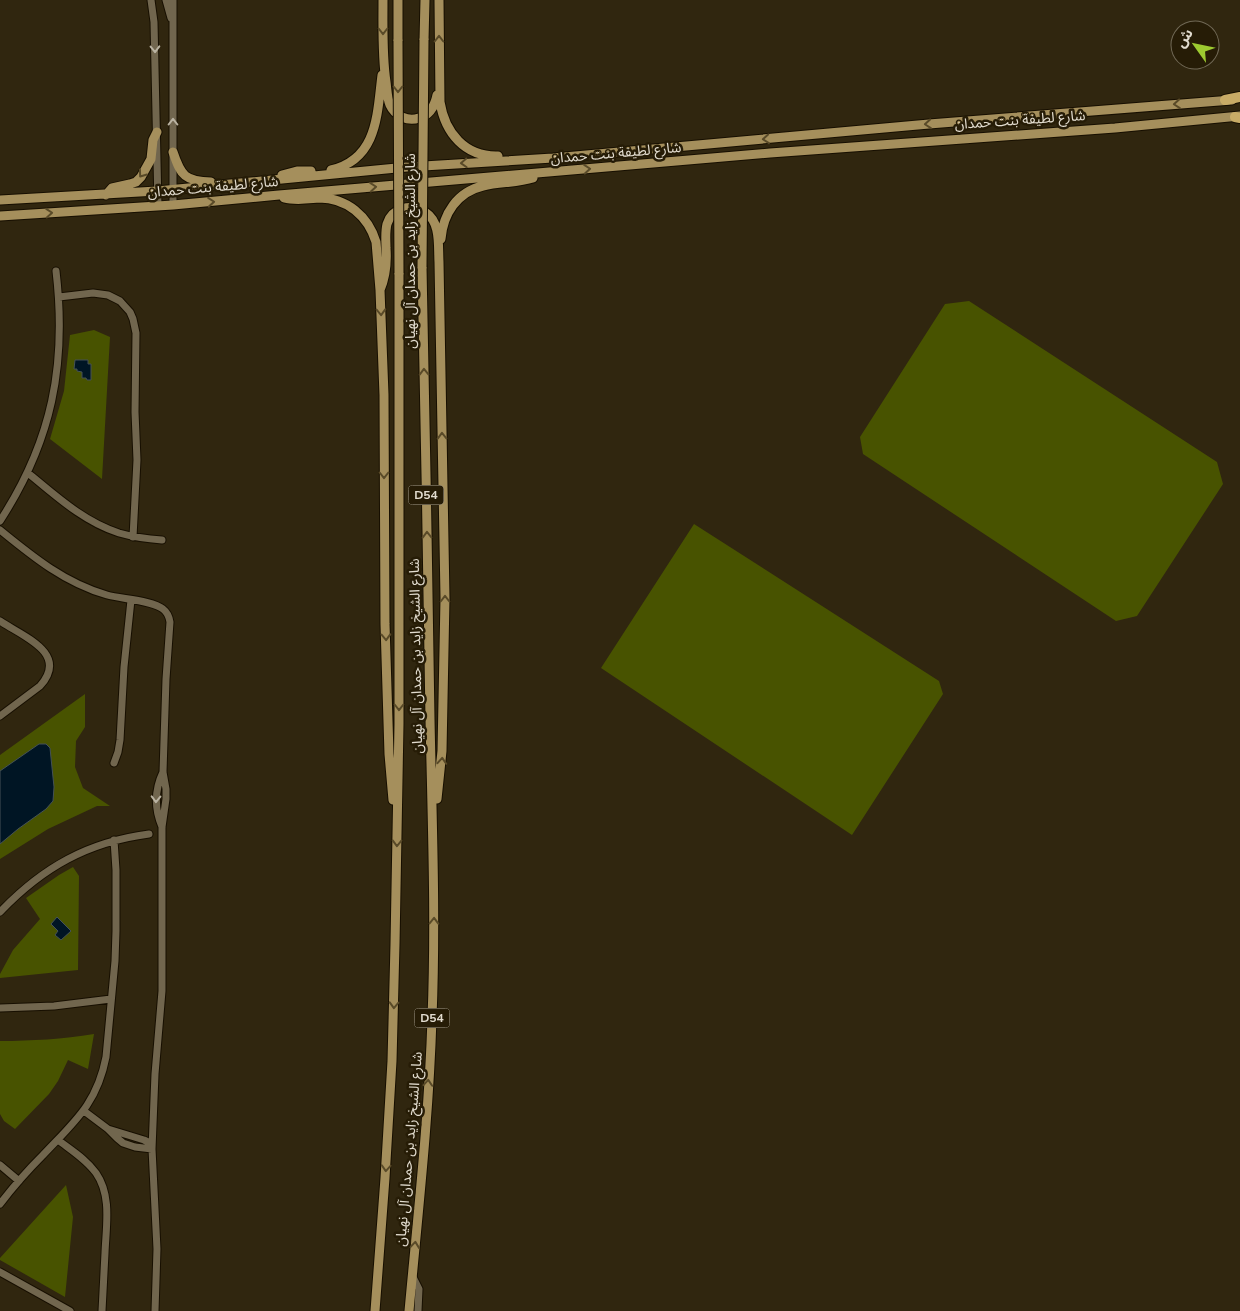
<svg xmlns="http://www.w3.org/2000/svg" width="1240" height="1311" font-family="'Nunito Sans','Noto Sans Arabic',sans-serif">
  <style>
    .green { fill: #485300 }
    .water { fill: #001524; stroke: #445157 }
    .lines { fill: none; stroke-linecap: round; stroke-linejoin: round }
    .minor-casing { stroke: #170f00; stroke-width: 9 }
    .major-casing { stroke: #170f00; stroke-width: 11 }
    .highway-casing { stroke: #170f00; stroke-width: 12 }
    .minor { stroke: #71664e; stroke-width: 7 }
    .major { stroke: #a58f5c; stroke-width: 9 }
    .highway { stroke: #c8ab66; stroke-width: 10 }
    .major-bridge-casing { stroke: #170f00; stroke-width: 11; stroke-linecap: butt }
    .major-bridge { stroke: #a58f5c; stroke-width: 9 }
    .oneway { stroke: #594a28 }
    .oneway2 { stroke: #bab3a2 }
    .labels { text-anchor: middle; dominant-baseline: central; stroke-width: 5; stroke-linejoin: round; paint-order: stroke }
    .shield { fill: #261c06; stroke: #aaa293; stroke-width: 1 }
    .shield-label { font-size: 12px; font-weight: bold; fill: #e2dccf }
    .street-label { font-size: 14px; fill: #e2dccf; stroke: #261c06 }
  </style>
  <rect width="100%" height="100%" fill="#30260f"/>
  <path class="green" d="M969,301L1217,462L1223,484L1137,616L1116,621L863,454L860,437L945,304Z
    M94,330L110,337L102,479L50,439L64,391L70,335Z
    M694,524L939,681L943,694L852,835L601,668Z
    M85,694V727L76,741L75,767L83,788L110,806H97L48,829L0,859V755Z
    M73,867L79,876L78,970L0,978V974L13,950L40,919L26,898L59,875Z
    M94,1034L88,1069L68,1060L58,1081L49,1094L15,1129L4,1121L0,1114V1041C32,1041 63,1039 94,1034Z
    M66,1185L73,1217L65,1297L0,1260V1258Z"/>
  <path class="water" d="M75,360H88V364H91V380H87L86,378H82V372L77,371V369H74Z
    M39,744H46L50,748L54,787L53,801L46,809L18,829L0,844V771Z
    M57,917L71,931L61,940L55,935L58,931L51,924Z"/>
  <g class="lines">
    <defs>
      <path id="minor" d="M151,0L154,22L158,206
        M166,0L171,18
        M173,205V0
        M59,297L93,293L108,295L120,301L130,312L133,319L136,333L135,412L137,460L133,537
        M28,473C56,496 84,522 119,533C133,537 147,539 162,540
        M0,521C52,441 67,365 56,271
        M0,530C33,557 65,583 107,595C121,599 152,600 163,609C167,612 169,616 170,622L166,679L163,772L166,789V799L162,827V991L155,1074L152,1149L157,1249L155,1311
        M0,621C22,636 70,653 40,686L0,716
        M114,763L118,752L120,740L124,667L131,600
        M162,827C154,808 154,791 163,772
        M0,912C43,867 88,842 149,834
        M0,1008L54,1006L111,999
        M84,1111L108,1129L117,1138L123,1143L135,1147L152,1149
        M108,1129L144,1140L152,1144
        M58,1140C71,1150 86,1159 96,1173C112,1196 106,1226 105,1253C104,1272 103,1292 102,1311
        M0,1165L19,1181
        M0,1204C13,1187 28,1170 43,1155C74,1122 97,1104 106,1057L115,961L116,931V870L114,840
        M0,1272L70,1311
        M412,1275L419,1289L418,1311"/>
      <path id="major" d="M383,0C383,27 382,55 386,82C387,89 387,98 390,105C395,116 408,122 419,118C430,115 435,105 437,95
        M398,0V41
        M439,0L440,102C445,133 465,157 498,156
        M424,40L425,0
        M173,152C181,176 185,181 211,182
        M331,170C378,159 377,114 382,75
        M282,175L297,171H311
        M106,195L112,188L130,184L136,182L141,177L151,159L153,140L157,132
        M284,198C296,201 307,199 319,198C347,198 368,216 376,242L380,290L384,395L385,624L389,754L393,800
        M0,200L157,191L407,167L553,158L929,124L1232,100
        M0,216L173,205L279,195L770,153L1115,128L1240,116
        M441,239C443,214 457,192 483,186C500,182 517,183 533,178
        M380,290C386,276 387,262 386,248C386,240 385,232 387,224C392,208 411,203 425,212C441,222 438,245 439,262L445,598L442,751L437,799
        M375,1311L385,1178L392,1061L395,944L399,724V273
        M409,1311C418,1213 429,1116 432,1018C436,918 432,819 430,719C428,568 425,418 422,267"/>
      <path id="highway" d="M1225,100L1240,97
        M1235,117L1240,118"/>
    </defs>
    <use href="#minor" class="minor-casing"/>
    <use href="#major" class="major-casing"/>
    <use href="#highway" class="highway-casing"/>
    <use href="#minor" class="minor"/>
    <use href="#major" class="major"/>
    <use href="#highway" class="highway"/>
    <defs>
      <path id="major-bridge" d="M398,41L399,273
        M422,267L424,40"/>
    </defs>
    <use href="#major-bridge" class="major-bridge-casing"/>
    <use href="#major-bridge" class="major-bridge"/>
  </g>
  <defs><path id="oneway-chevron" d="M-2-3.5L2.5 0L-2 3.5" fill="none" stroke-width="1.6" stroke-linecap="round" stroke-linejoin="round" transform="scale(1.25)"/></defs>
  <g class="oneway">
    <use href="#oneway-chevron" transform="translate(383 31) rotate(90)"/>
    <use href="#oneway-chevron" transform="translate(439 39) rotate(-90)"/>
    <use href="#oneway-chevron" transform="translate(398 89) rotate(90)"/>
    <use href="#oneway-chevron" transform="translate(1177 104) rotate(175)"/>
    <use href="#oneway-chevron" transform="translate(928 124) rotate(175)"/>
    <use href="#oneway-chevron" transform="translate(766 139) rotate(175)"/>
    <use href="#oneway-chevron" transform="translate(464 163) rotate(177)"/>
    <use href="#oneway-chevron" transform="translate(587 169) rotate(-5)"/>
    <use href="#oneway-chevron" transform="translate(142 174) rotate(126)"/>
    <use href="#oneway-chevron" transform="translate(373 187) rotate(-5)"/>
    <use href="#oneway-chevron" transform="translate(211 202) rotate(-5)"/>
    <use href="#oneway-chevron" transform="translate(49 213) rotate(-4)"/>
    <use href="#oneway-chevron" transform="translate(381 312) rotate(88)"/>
    <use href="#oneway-chevron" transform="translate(424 372) rotate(-91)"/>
    <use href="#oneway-chevron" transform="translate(442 436) rotate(-91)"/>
    <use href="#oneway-chevron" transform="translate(384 475) rotate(90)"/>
    <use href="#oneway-chevron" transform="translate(427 535) rotate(-91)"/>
    <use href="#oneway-chevron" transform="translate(445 599) rotate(-90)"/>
    <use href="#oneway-chevron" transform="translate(386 637) rotate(88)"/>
    <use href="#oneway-chevron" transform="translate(399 707) rotate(90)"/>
    <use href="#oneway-chevron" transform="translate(442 761) rotate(-86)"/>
    <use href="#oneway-chevron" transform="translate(397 843) rotate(91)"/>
    <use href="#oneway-chevron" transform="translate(434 921) rotate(-89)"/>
    <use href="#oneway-chevron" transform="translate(394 1005) rotate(92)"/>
    <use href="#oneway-chevron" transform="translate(428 1083) rotate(-86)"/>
    <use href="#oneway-chevron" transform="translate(386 1168) rotate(94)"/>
    <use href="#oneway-chevron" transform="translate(415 1245) rotate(-84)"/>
  </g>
  <g class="oneway2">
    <use href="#oneway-chevron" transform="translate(155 49) rotate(89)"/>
    <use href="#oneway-chevron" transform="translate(173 122) rotate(-90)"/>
    <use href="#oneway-chevron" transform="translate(156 799) rotate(91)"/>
  </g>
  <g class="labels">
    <g class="shield">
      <rect x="408.5" y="485.5" width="35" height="19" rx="4"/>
      <rect x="414.5" y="1008.5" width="35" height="19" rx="4"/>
    </g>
    <g class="shield-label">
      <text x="426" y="495">D54</text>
      <text x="432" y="1018">D54</text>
    </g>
    <g class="street-label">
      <text transform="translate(1020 120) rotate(-4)">شارع لطيفة بنت حمدان</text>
      <text transform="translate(616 153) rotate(-5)">شارع لطيفة بنت حمدان</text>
      <text transform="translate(213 187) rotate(-5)">شارع لطيفة بنت حمدان</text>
      <text transform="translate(410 251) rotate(-90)">شارع الشيخ زايد بن حمدان آل نهيان</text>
      <text transform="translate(416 656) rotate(-91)">شارع الشيخ زايد بن حمدان آل نهيان</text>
      <text transform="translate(409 1149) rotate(-85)">شارع الشيخ زايد بن حمدان آل نهيان</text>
    </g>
  </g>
  <g transform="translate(1195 45) rotate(303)"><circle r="24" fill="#261c06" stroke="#716956"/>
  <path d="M0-4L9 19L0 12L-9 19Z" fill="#9dca30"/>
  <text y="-8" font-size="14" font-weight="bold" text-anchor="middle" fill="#e2dccf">ش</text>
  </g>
</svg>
